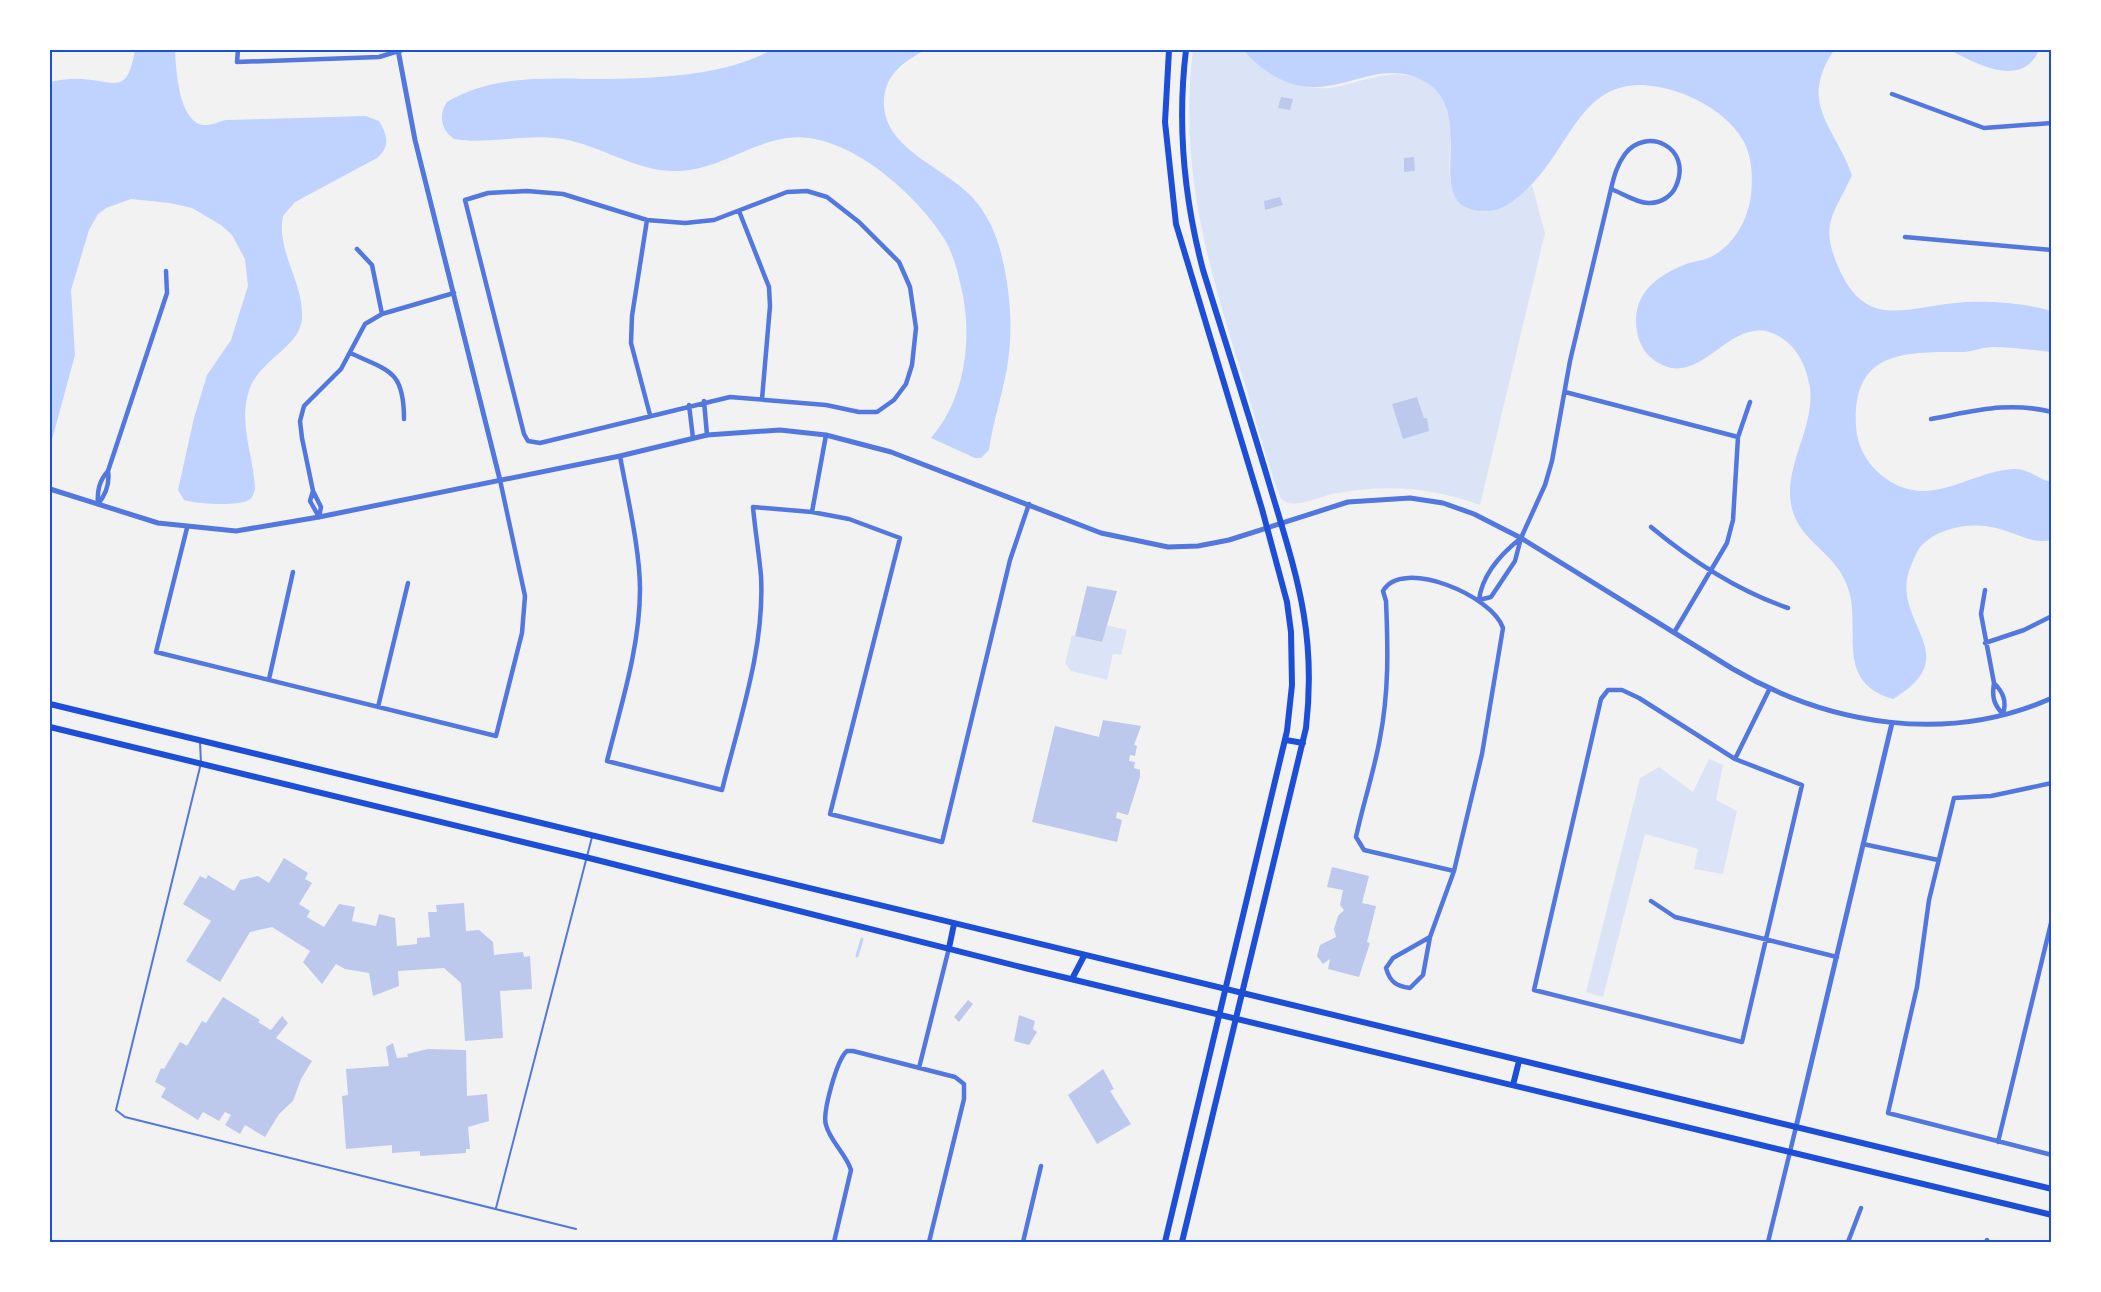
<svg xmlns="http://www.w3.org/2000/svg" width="2101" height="1292" font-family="Manrope,sans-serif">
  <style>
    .green { fill: #dbe4f7 }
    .water { fill: #bfd3fe }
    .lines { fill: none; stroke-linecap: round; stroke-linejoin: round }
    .stream { stroke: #bfd3fe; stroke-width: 3 }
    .building { fill: #bdc9ec }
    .service { stroke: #5277de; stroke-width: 2 }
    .minor { stroke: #5277de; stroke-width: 4.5 }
    .tertiary { stroke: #5277de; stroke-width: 5 }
    .secondary { stroke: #1d4ed8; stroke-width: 6 }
    .neatline { fill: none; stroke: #1d4ed8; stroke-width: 2 }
  </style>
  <rect width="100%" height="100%" fill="#f2f2f2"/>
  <path class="green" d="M1193,50H1243C1262,70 1299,91 1328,88C1362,84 1392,63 1426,82C1478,113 1426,172 1465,205L1515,200L1532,185L1545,233L1480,505C1433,488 1387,484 1338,493C1321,495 1294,511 1281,499C1266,461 1256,420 1244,381C1209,269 1178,169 1193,50Z
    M1106,625L1127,630L1121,655L1113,654L1107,680L1071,671L1065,663L1072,635L1101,642Z
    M1709,759L1723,765L1716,800L1737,811L1723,874L1694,869L1698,849L1645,834L1603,997L1586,992L1640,778L1659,767L1693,792Z"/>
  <path class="water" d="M135,50H175C176,70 179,127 207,125C213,125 220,121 226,120L366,116L379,121C388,136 390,147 377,158L295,202L283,216C276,252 304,282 302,318C300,349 257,359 248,394C239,425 254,458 255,489C253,495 253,498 247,501C236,506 195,504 184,500L178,490L194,418L207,375L231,340L248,286L245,259L232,235L221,225L192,208L170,203L131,199L106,208L98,214L89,230L71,290L75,355L50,447V82C60,80 71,78 82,79C116,81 127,96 135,50Z
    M771,50H925C905,61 886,73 884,99C881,149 944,166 972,197C987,213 997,235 1002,257C1010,290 1013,328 1008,361C1004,391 993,420 989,450L981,458H975L931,438C964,400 972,344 963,296C959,277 955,257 945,240C917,194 845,130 788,138C748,143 717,171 675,171C635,171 602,146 563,139C526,133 490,145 454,139C441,130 438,115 447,102C489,77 539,78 586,79C642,79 722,78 771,50Z
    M1243,50H1834C1798,104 1834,125 1852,175C1833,217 1818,224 1841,273C1868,329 1907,307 1956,303C1982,300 2026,303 2051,311V352C2032,350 2012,347 1992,347C1983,347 1974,351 1965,352C1905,352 1852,349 1856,427C1858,454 1875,475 1899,486C1938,503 1974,471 2014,469C2027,468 2038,479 2051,482V540C2034,544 2020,535 2003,530C1977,521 1942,525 1921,546C1916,552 1912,563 1909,571C1892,624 1967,655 1893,699C1833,682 1862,628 1848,588C1834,546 1791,542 1790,493C1790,457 1814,425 1810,388C1807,370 1800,352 1786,341C1731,298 1702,403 1649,356C1640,347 1636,333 1636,321C1636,289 1662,273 1689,263C1696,261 1704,260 1711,257C1734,245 1748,220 1751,195C1753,178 1752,157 1744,142C1731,118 1704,101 1678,92C1580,60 1577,146 1522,194C1511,203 1502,210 1488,211C1415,214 1481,117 1427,83C1366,45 1319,133 1243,50Z
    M1950,50H2039C2022,89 1976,64 1950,50Z"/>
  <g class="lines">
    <path class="stream" d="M857,956L862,939"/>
  </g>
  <path class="building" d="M1281,97L1293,99L1290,110L1278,108Z
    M1414,157L1415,171L1404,172V158Z
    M1280,197L1283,205L1265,210L1264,201Z
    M1417,397L1424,418H1427L1429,431L1403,439L1392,404Z
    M1087,586L1117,591L1102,642L1075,636Z
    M1103,720L1141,726L1134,745L1137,746L1135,756L1130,755L1129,761L1135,762L1134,768L1140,770V777L1128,815L1117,812L1116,818L1122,820L1117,842L1032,822L1055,726L1099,737Z
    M284,858L308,873L305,879L312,883L299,904L310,911L307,917L324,927L339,904L355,907L352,921L376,926L379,914L395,918L397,946L417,944V938L430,937L428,912H437L436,905L464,903L466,931L479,930L493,942L494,955L523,952L524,957L530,956L532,989L500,991L503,1038L465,1041L461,983L444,968L398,971L399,986L373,996L369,973L345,969L336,964L322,984L303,962L310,951L272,927L250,932L220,982L186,961L211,921L183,904L200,876L206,879L208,875L234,891L240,880L258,876L269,883Z
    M1332,867L1369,876L1362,903L1376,906L1367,942L1370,943L1359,977L1328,969L1330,959L1323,964L1317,956L1320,945L1336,937L1334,929L1338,916L1344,910L1340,905L1343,890L1327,887Z
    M223,997L260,1020L258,1022L271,1030L282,1016L288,1023L276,1038L312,1061L301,1079L293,1101L279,1114L265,1137L245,1125L240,1134L225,1125L231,1115L225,1112L219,1121L203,1112L198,1120L161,1097L166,1088L155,1082L161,1068L164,1069L180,1042L187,1046L202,1021L206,1023Z
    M968,1000L973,1004L959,1022L954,1017Z
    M1019,1015L1035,1021L1033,1029L1037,1032L1029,1045L1014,1041Z
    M393,1043L397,1058L408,1057L407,1054L428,1049L466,1050L467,1096L487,1094L489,1121L468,1127L470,1149H466V1153L420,1156V1151L392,1153V1145L346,1149L342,1096L348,1095L346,1069L389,1066L386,1047Z
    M1103,1069L1114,1089L1110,1091L1131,1124L1097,1144L1068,1095Z"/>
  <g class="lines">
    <path class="service" d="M200,742L201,763L116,1110L125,1117L576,1229
      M496,1208L592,837"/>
    <path class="minor" d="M238,50L237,62L379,57L402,50
      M1892,94L1984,128L2052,123
      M527,191L563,194L647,220L685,223L714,220L787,192L807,191L827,197L859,222L899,262L910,287L916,328L912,365L906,384L894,400L877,412H859L826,405L730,397L540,443L528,441L524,434L465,200L488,193Z
      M739,211L769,287L770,306L762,399
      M647,220L632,316L631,343L650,415
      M1905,237L2052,250
      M357,249L372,265L382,314
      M350,353C390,371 404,371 404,419
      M1565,392L1738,437
      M704,401L707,435
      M689,405L693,438
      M1931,419C1975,411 2007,401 2052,412
      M620,456C627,495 640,550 640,589C640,647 621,705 607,761L722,790C739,721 765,648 761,576C759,553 755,530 753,507L812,512L849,519L900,538L830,814L942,842L1010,560L1029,504
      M313,491L321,507L319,517
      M98,504C97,491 99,481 108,471L167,293L166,271
      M98,504C106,494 110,484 108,471
      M812,512L826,435
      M319,517L310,501L313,491L302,438L300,421L304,406L341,369L365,324L382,314L454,293
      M1651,527C1692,561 1738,591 1788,608
      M187,528L156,652L496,736L522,633L525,596L500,480
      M1521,538C1502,553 1482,575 1479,600L1491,597L1515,561L1521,538L1545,485L1552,461L1570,361L1611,189C1614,176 1617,165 1625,154C1646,126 1693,147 1676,186C1672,196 1661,203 1650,203C1639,204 1622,193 1611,189
      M1985,590L1981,614L1994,683C1992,696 1993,704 2003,714
      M1675,631L1727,543L1733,520L1738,437L1750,402
      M1985,643L2024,630L2052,616
      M269,679L293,572
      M1994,683C2003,692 2007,701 2003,714
      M1608,690H1622L1639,698L1735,759L1802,785L1742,1042L1534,990L1601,699Z
      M378,707L408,583
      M1735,759L1769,690
      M2052,783L1991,796L1954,798L1929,900L1917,987L1888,1113L2052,1155
      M1863,844L1938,860
      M1651,901L1675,917L1837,957
      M1430,937L1393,958L1386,968C1390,982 1396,986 1410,988L1423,975L1430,937L1454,871L1482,754L1503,628C1493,596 1402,557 1383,591L1386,601C1388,647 1389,692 1380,738C1374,772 1363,804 1356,837L1364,850L1454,871
      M919,1068L949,948
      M1998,1142L2052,919
      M834,1242L851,1170C846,1154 830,1141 826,1125C822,1113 837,1059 847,1051H853L955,1077L964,1084V1099L929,1242
      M1023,1242L1041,1166
      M1768,1242L1796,1127
      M1848,1242L1861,1208
      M1986,1242L1987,1240"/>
    <path class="tertiary" d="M398,50L415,140L500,480
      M50,489L158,523L236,531L319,517L620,456L707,435L780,430L826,435L891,452L1101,533L1168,547L1198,546L1229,540L1348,502L1410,498L1443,503L1474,514L1521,538L1733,669C1829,725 1947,745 2052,698
      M1796,1127L1892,723"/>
    <path class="secondary" d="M50,704L2052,1189
      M50,727L585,857L1025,968L2052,1215
      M1286,740L1303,743
      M949,948L954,924
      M1072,979L1084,956
      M1513,1085L1519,1061
      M1165,1242L1287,731L1292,685L1291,632L1287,602L1262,509L1176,224L1165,122L1169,50
      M1182,1242L1306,728C1317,631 1296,574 1269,483C1248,412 1225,341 1203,270C1184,198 1177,124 1186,50"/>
  </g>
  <rect width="2101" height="1292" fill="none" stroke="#ffffff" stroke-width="102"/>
  <rect x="51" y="51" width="1999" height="1190" class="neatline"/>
</svg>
